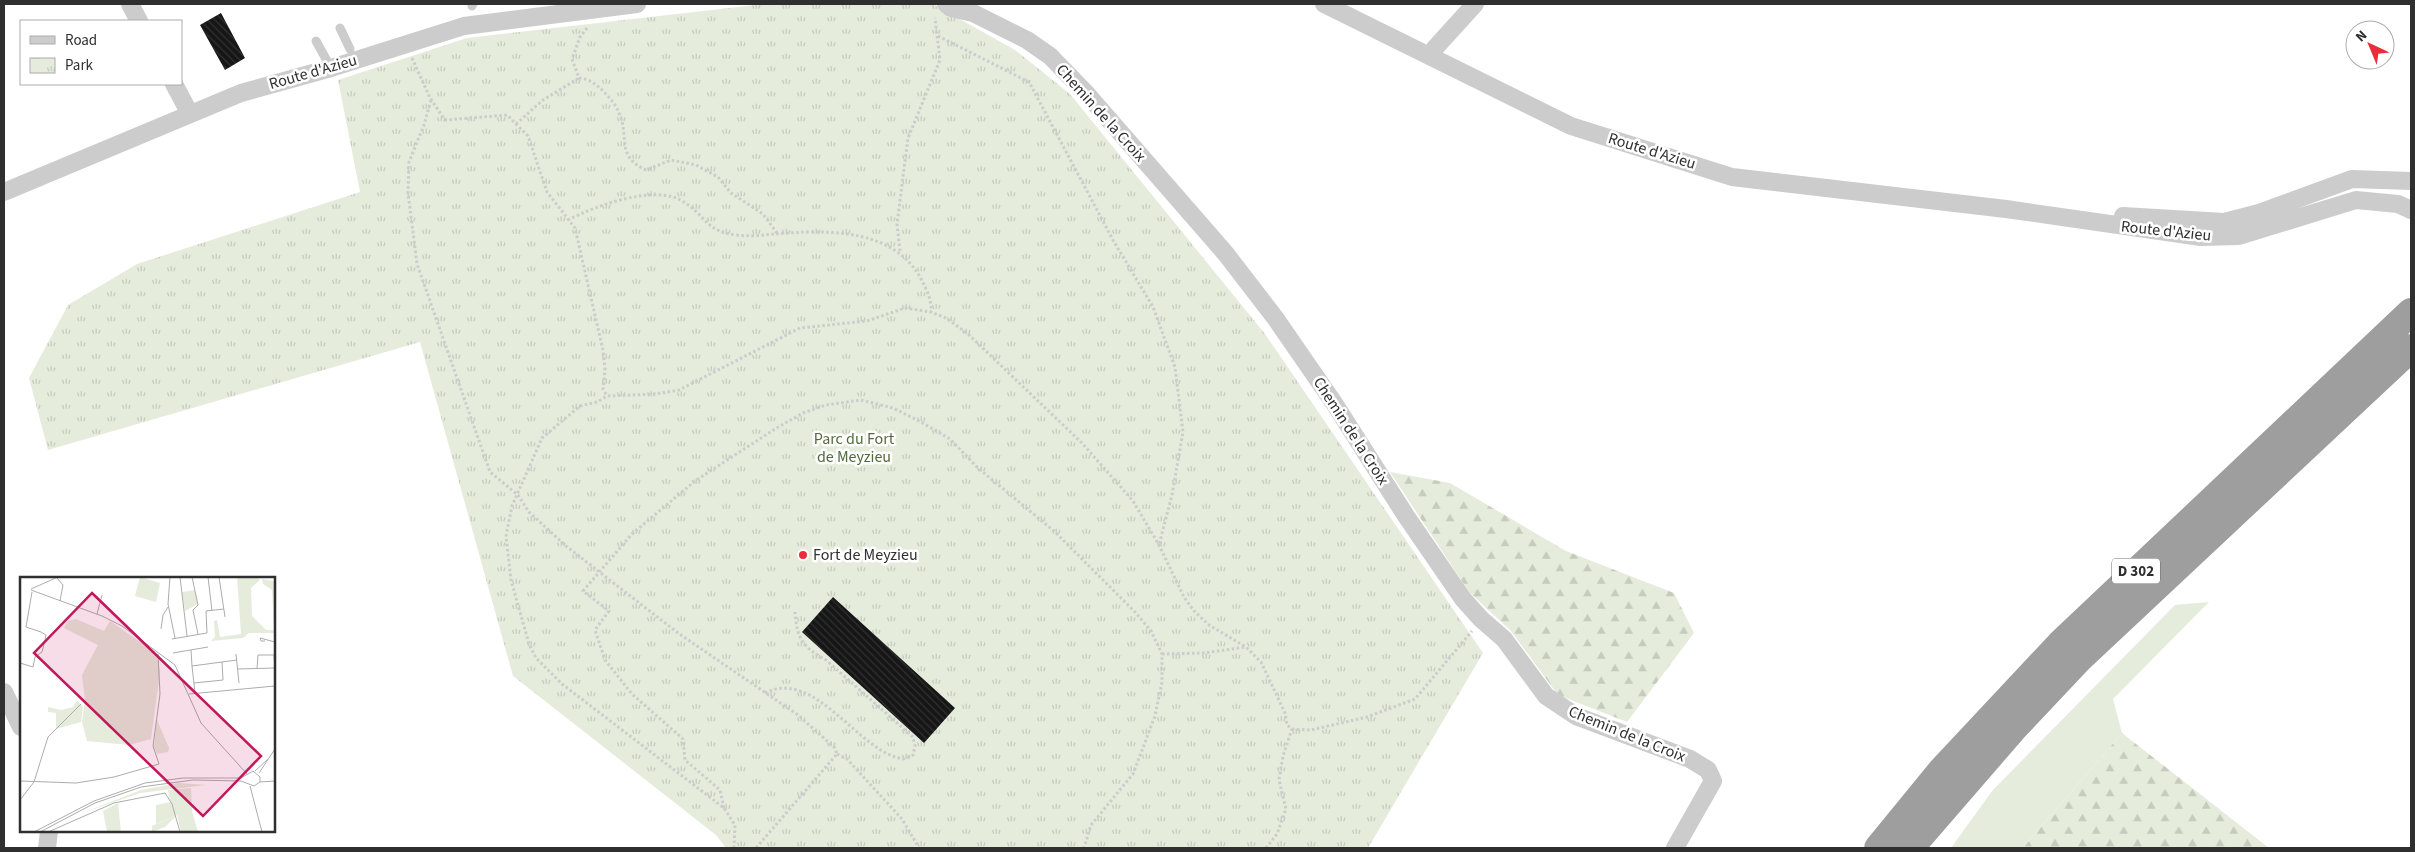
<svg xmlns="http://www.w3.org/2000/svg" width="2415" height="852" font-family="'Source Sans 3',sans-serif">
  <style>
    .grass { fill: #e5ecdc }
    .forest { fill: url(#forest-firs) }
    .park { fill: url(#park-tufts) }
    .building { fill: url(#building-back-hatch) }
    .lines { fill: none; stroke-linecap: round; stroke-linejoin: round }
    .path { stroke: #ccc; stroke-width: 3; stroke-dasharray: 2.5 2.5; stroke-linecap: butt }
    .service { stroke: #ccc; stroke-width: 9 }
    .minor { stroke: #ccc; stroke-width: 18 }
    .trunk { stroke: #9e9e9e; stroke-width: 28 }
    .poi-dot { fill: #e92d3b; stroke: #fff; stroke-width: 2 }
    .labels { text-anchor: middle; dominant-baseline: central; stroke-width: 5; stroke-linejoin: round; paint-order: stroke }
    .shield { fill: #fff; stroke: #6d6d6d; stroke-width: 1 }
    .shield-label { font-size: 15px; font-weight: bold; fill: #2f2f2f }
    .street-label { font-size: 16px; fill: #2f2f2f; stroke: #fff }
    .park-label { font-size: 16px; fill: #526b3b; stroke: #fff }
    .poi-label { font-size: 16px; fill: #2f2f2f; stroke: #fff; text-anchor: start }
    .inset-road { fill: none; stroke: #acacac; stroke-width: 1 }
    .view { fill: #c2185b; fill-opacity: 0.15; stroke: #c2185b; stroke-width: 2.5 }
    .inset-edge { fill: none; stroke: #2f2f2f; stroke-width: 2.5 }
  </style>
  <defs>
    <pattern id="forest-firs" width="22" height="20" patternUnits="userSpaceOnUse" patternTransform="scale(1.25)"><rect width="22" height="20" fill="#e5ecdc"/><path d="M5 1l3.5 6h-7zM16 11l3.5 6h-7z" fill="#c5cbbd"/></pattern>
    <pattern id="park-tufts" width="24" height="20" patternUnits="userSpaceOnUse" patternTransform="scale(1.25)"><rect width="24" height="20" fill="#e5ecdc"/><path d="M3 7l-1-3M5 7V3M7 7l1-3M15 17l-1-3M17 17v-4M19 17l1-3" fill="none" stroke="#c5cbbd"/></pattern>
    <pattern id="building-back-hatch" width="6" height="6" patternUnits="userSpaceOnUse" patternTransform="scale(1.25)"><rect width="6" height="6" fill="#161616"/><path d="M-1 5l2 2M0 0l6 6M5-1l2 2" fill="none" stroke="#303030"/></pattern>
  </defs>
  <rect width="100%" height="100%" fill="#fff"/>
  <path class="grass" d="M2209,602L2113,699L2122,733L2023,848H1951L1992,791L2175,605Z"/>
  <path class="forest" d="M1390,472L1450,483L1566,551L1674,593L1694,633L1627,722L1558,695L1511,631L1469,592Z
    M2122,733L2269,848H2023Z"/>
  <path class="park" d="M764,4H933L1015,50L1070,94L1265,334L1483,653L1368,848H726L716,835L513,676L420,342L48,450L29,378L68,305L137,264L360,192L338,80L467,38Z"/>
  <path class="building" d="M221,13L245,58L225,70L200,25Z
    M833,597L955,708L924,743L802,632Z"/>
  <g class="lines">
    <path class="path" d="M587,28L580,37L572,59L579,78C589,79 596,84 603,91C610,98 616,105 619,113C630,137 615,156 646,170L671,160L696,165L718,177L731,193L763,214L777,233
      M938,36L1029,82L1113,240L1153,307L1175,367L1183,432L1172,495L1159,545
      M412,58L430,98L445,120L507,115L528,136L547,192L575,228L603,350L605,370L603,389L607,396
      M431,100L424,125L409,162L408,193L417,264L490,472L518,495L529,512L566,546L678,633L798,715L835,748L837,754L756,848
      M516,124L543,100L579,78
      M568,220C595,206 656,183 684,202C706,216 706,232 737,235C750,237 763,235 775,234C825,230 891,227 920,277C926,288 932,300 931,312
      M900,251L897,224L908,138L940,60L935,18
      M1162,654L1204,653L1246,647
      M765,693C816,667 859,754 904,759L913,755L915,746L913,737L826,660C802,647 797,638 795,612
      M1292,729L1311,730L1367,717L1415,699L1472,631
      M837,754L847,759L902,819L919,848
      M724,808L720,790L685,760L683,739L632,694L605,660L595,630L609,611L583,591L632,534L695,481L775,429L803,413L826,405L861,400L893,408L921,422L950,439L978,468L1054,531L1135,612L1151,631L1162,654V682L1155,716L1133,774L1091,825L1084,848
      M734,848L735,825L724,808L562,684L536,658L529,644L511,580L506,536L512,506L542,438L580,406L597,402L607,396L656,394L679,390L800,328L867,321L905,308L931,312L946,318L967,333L1082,443L1133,501L1159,545L1184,597L1194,611L1209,625L1246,647L1261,662L1285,713L1287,725L1292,729
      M1266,848L1277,834L1286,809L1279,780L1283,756L1292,729"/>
    <path class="service" d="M472,6L473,4
      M340,28L350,49
      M316,41L331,68"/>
    <path class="minor" d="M130,4L139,21
      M946,4L951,8L973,13L1027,40L1050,56L1085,92L1226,254L1276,319L1334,403L1406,516L1463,599L1481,619L1504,639L1546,696L1576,716L1690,759L1708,770L1713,781L1675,848
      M1324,4L1571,126L1732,177L2006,209L2201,237L2239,236L2356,200L2398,204L2411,210
      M1430,56L1435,48L1475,4
      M174,84L190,114
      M4,192L241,93L331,68L464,26L637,4
      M2123,216L2224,222L2259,213L2352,179L2411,181
      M4,692L21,727
      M47,848L49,831"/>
    <path class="trunk" d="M1878,848L1941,771L2060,644L2411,312
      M1910,848L2013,729L2080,658L2411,348"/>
  </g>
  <circle class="poi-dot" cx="803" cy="555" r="5"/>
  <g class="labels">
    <rect class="shield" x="2112" y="558.5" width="48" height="25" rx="4"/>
    <g class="shield-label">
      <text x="2136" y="571">D 302</text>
    </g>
    <g class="street-label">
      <text transform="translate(313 72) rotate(-16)">Route d'Azieu</text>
      <text transform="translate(1101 113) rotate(48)">Chemin de la Croix</text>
      <text transform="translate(1652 151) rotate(17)">Route d'Azieu</text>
      <text transform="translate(2166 231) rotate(6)">Route d'Azieu</text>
      <text transform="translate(1351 431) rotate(57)">Chemin de la Croix</text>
      <text transform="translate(1627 734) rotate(22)">Chemin de la Croix</text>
    </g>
    <g class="park-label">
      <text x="854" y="439">Parc du Fort<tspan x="854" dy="18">de Meyzieu</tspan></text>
    </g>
    <g class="poi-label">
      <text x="813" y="555">Fort de Meyzieu</text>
    </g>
  </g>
  <g transform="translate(20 577)">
    <rect width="255" height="255" fill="#fff"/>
    <path d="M120,0L140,6L136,25L115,19ZM175,13L178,27L165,34L162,15ZM158,206L186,208L120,216L60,237L121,213ZM157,238L145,250L132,255V249Z" fill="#e5ecdc"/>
    <path d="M217,0H237L240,3L231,11L232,39L246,53H254L252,13L243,7L242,2L255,4V56H229L223,61L191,64L195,60L194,44L197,43L200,60L221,57ZM57,123L63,130L61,145L36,152V136L28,135V130L41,133L53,130ZM137,143L149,171L148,175L137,177L134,170ZM171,211L172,234L178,255H161L157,238L136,247V228L150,225L148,213ZM98,226L101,255H87L83,234Z" fill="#e5ecdc"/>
    <path d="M56,42L84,54L90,44L136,76L140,95L131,162L109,168L67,164L62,145L65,123L62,98L78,68L44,51L48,44Z" fill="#e5ecdc"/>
    <path class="inset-road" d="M150,0L148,27L155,61M160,0L167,59M172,0L178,28L173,33L178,57M188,0L192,34M199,0L205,40M37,1L43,8L40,24M11,12L38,0M11,13L82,39L102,49L155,88L181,146L227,197M77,37L82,18M141,52L143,38L148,30M152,62L187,56L186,34L204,32M245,64H241L240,61L255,65M171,73L172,89M153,76L188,70M216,77L219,106M0,86L13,90L15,80L22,75L25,63L26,58L21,55L6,50L12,15M218,92L255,91M237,92L238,78H254L255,91M174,106L203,103L202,85M175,116L172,89L217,83M169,117L255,109M235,194L248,182M239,196L255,172M0,204L56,206L94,200L139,187L133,169L140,117L138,77M240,205L255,204M230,209L242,255M0,223L14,205L28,160L61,127M14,255L74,224L125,206L163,201H221L233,194L240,200V205L234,209L221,204L173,203L121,210L75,226L20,255M28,255L94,226L145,216L152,227L160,255"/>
    <path class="view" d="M72,16L241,179L183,239L14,76Z"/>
    <rect width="255" height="255" class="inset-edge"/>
  </g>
  <rect width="2415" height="852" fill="none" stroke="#2f2f2f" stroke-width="10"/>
  <rect x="20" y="20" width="162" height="65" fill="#ffffff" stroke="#acacac"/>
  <rect x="30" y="36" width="25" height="8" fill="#cccccc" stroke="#acacac"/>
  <text x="65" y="45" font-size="15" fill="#2f2f2f">Road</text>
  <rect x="30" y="58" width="25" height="15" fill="url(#park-tufts)" stroke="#acacac"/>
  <text x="65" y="70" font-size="15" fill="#2f2f2f">Park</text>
  <g transform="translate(2370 45) rotate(316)"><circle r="24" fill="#ffffff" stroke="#acacac"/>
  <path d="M0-4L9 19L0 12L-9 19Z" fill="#e92d3b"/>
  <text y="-8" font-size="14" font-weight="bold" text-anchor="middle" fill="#2f2f2f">N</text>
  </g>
</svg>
